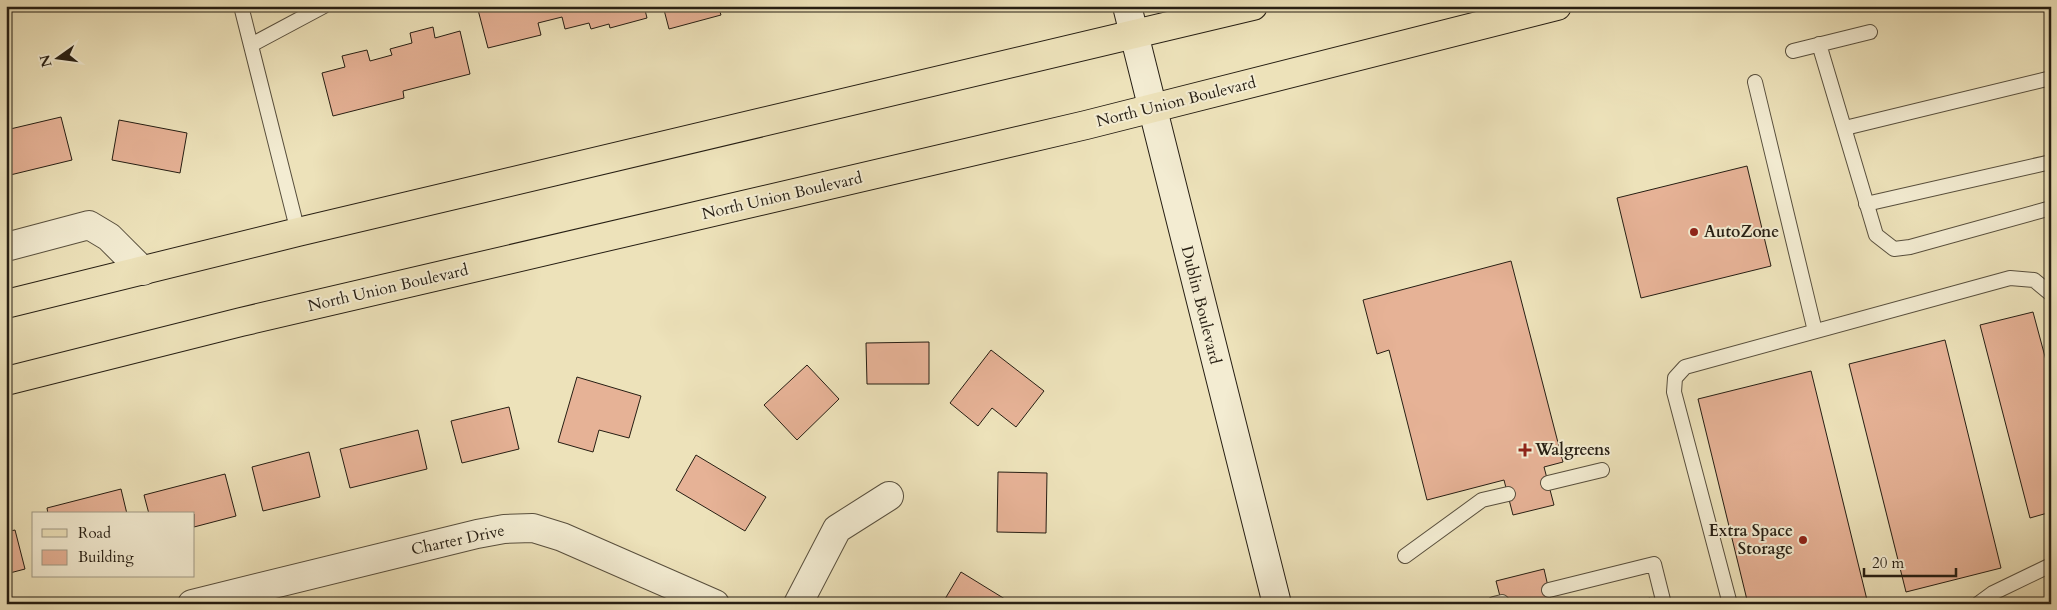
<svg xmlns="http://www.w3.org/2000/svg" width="2057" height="610" font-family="Cardo,serif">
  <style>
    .building { fill: #e6b296; stroke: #261e13 }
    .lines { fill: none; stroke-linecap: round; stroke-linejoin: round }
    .service-casing { stroke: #584f3d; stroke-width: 16 }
    .minor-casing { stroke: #584f3d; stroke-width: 30 }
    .secondary-casing { stroke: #261e13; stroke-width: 30 }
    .primary-casing { stroke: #261e13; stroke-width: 30 }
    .service { stroke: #f3ecd2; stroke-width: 14 }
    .minor { stroke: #f3ecd2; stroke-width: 28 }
    .secondary { stroke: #f3ecd2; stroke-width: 28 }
    .primary { stroke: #ede2ba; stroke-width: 28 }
    .poi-dot { fill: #8f2418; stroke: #f3ecd2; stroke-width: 2 }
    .labels { text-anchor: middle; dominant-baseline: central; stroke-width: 4; stroke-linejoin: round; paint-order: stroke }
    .street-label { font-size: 16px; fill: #261e13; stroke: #f3ecd2 }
    .poi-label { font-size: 16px; font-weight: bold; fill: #261e13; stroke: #f3ecd2; text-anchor: start }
  </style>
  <rect width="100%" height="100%" fill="#ede2ba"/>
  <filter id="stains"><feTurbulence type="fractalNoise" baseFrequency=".004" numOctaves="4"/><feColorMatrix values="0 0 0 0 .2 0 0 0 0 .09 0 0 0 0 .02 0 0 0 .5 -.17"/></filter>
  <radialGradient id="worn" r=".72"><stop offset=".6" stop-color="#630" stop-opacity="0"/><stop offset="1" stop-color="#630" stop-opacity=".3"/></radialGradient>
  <path class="building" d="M477,6H644L647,18L610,28L609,24L591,29L589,23L565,29L562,17L538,23L541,35L488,48Z
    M663,6H718L721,15L669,29Z
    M433,27L435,38L460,31L470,74L403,91L404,98L333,116L322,73L345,67L342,56L367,50L370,61L392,55L390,49L412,43L410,33Z
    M61,117L72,160L6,176V130Z
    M119,120L187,133L180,173L112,160Z
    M1747,166L1771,266L1641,298L1617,198Z
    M1511,261L1563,462L1544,467L1554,505L1513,515L1504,480L1427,500L1389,350L1377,354L1363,300Z
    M2033,312L2051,379V512L2030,518L1980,325Z
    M1945,340L2001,568L1906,592L1849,364Z
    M929,342V384H867L866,343Z
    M991,350L1044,391L1016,427L992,408L978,426L950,403Z
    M807,365L839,399L797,440L764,405Z
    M1811,371L1868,604H1748L1698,399Z
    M577,377L641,396L629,438L599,430L593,452L558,442Z
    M509,407L519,449L462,463L451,421Z
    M418,430L427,469L350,488L340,449Z
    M309,452L320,497L263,511L252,467Z
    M696,455L766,497L745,531L676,490Z
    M998,472L1047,473L1046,533L997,532Z
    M225,474L236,516L194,527V514H149L144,495Z
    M121,489L127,514H48L47,508Z
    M15,530L25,569L6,574V532Z
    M1544,569L1552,604H1502L1496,581Z
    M961,572L1013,604H942Z
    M1650,598L1651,604H1627Z"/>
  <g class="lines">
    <defs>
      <path id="service" d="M241,6L298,232
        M1819,44L1876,235L1894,249L1910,247L2051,208
        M251,45L324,6
        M1793,51L1870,32
        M1755,82L1815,331
        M1845,128L2051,78
        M1866,204L2051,162
        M1548,483L1602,470
        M1405,556L1482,500L1508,494
        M1549,590L1654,564L1664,604
        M1494,604L1502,602
        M1730,604L1674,392L1675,378L1685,367L2010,278L2034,280L2051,294
        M1978,604L1993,593L2051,565"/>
      <path id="minor" d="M6,247L89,225L109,237L143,271
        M192,604L477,534L504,529L533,528L562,537L715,604
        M798,604L837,529L889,496"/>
      <path id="secondary" d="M1127,6L1277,604"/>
      <path id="primary" d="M6,304L298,232L1253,6
        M6,381L241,322L1086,125L1557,6"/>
    </defs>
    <use href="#service" class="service-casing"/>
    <use href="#minor" class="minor-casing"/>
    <use href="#secondary" class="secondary-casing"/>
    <use href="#primary" class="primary-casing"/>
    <use href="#service" class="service"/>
    <use href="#minor" class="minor"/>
    <use href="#secondary" class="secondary"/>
    <use href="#primary" class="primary"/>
  </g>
  <g class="poi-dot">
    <circle cx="1694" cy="232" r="5"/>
    <path d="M1522.5 442.5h5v5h5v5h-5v5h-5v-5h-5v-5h5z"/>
    <circle cx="1803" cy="540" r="5"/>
  </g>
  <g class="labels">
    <g class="street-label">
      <text transform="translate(1176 102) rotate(-14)">North Union Boulevard</text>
      <text transform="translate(782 196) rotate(-13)">North Union Boulevard</text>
      <text transform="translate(388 288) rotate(-13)">North Union Boulevard</text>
      <text transform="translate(1201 305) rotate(76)">Dublin Boulevard</text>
      <text transform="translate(458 540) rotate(-12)">Charter Drive</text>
    </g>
    <g class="poi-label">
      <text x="1704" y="232">AutoZone</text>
      <text x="1535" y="450">Walgreens</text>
      <text x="1793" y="531" text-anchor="end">Extra Space<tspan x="1793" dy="18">Storage</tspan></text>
    </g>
  </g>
  <rect width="2057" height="610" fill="none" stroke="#ede2ba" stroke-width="25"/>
  <rect x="8" y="8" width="2042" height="595" fill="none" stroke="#261e13" stroke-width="2.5"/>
  <rect x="12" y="12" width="2032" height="585" fill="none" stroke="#261e13"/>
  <rect x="32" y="512" width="162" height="65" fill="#f3ecd2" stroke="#a19a86"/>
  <rect x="42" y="529" width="25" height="8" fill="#ede2ba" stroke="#a19a86"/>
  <text x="78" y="538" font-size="15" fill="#261e13">Road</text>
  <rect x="42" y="550" width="25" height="15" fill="#e6b296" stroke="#a19a86"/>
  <text x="78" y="562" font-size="15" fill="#261e13">Building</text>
  <g transform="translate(58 58) rotate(256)" stroke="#f3ecd2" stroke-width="4" paint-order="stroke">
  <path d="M0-4L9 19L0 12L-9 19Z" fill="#261e13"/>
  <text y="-8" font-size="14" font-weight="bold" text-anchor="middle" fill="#261e13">N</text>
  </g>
  <path d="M1864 568v8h92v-8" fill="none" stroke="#261e13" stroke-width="2.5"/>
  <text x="1872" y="568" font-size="15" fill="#261e13" stroke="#f3ecd2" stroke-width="4" paint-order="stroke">20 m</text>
  <rect width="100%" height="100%" filter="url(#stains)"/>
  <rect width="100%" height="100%" fill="url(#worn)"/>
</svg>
